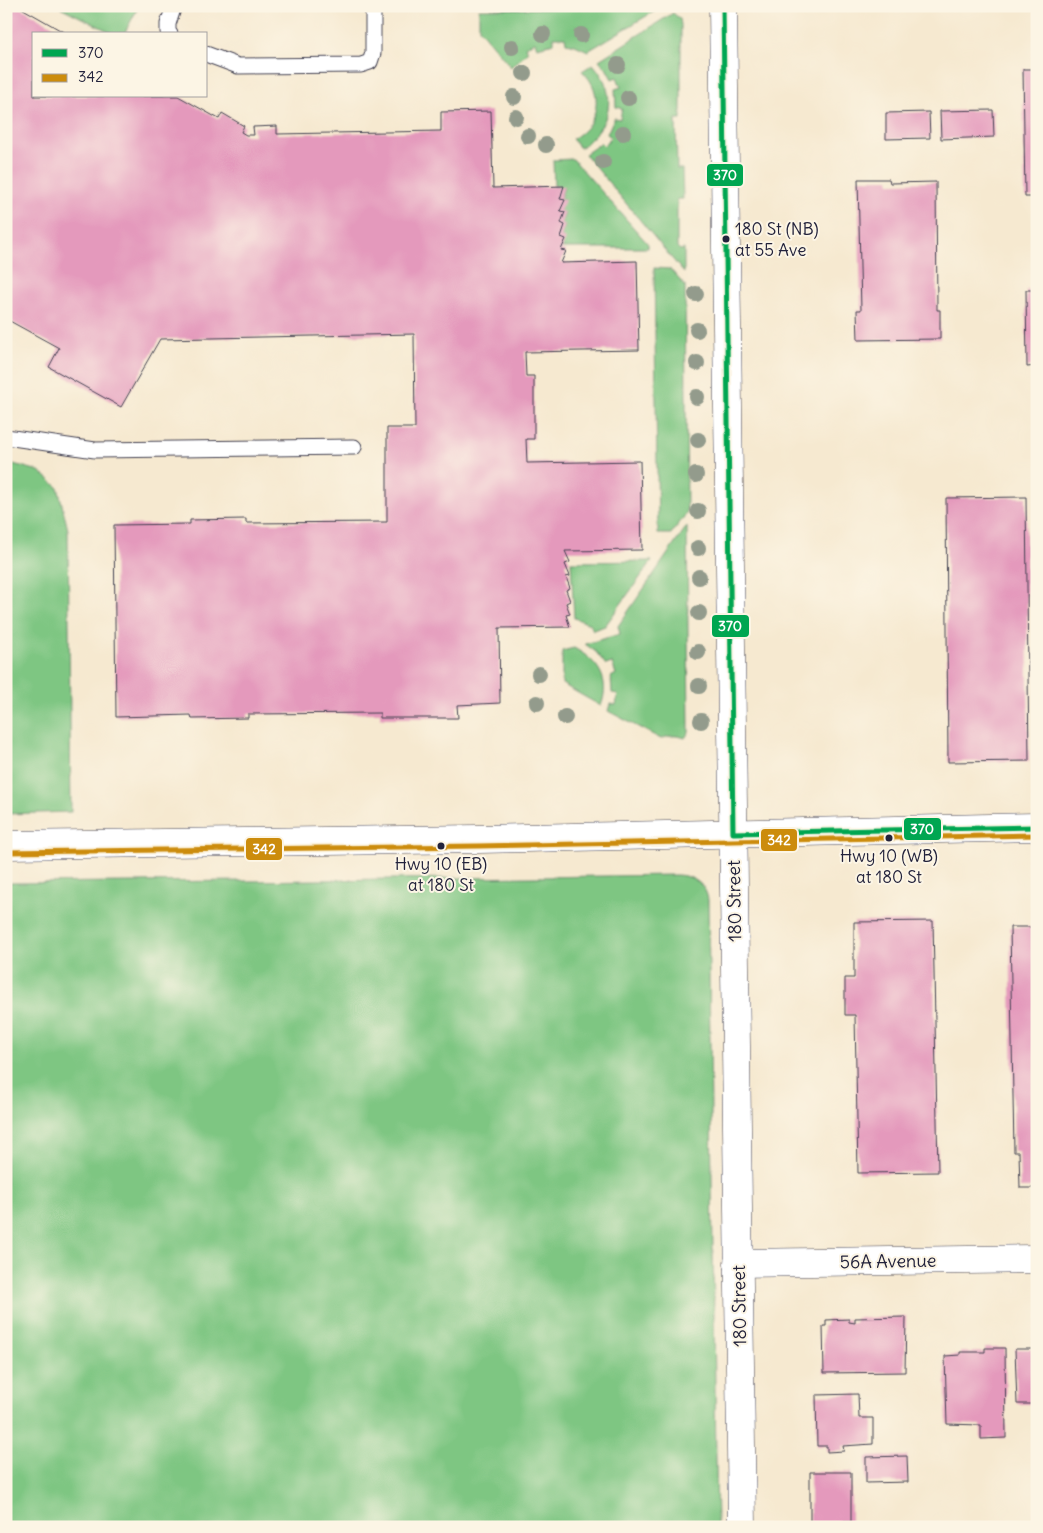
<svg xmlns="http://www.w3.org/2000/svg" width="1043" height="1533" font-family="Delius,sans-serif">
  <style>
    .green { fill: #7ec682; stroke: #50745e }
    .building { fill: #e499bc }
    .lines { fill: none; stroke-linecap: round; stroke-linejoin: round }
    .lane-casing { stroke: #424051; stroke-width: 17 }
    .street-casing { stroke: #424051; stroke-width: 29 }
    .secondary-casing { stroke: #424051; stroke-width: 29 }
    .highway-casing { stroke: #424051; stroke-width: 29 }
    .lane { stroke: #fff; stroke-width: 15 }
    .street { stroke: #fff; stroke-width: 28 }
    .secondary { stroke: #fff; stroke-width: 28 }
    .highway { stroke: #fff; stroke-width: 28 }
    .bus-1-casing { stroke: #fcf5e5; stroke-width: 9 }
    .bus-2-casing { stroke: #fcf5e5; stroke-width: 9 }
    .bus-1 { stroke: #00a651; stroke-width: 5 }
    .bus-2 { stroke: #cc8c0c; stroke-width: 5 }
    .tree { fill: #939b8c }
    .bus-dot { fill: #22223b; stroke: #fcf5e5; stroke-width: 2 }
    .labels { text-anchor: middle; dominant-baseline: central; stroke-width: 4; stroke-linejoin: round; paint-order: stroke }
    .bus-label { font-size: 17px; fill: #22223b; stroke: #fcf5e5 }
    .street-label { font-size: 18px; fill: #22223b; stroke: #fcf5e5 }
    .line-badge { stroke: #fcf5e5; stroke-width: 2 }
    .badge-label { font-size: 14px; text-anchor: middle; font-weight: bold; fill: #fff }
  </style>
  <rect width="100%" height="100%" fill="#fcf5e5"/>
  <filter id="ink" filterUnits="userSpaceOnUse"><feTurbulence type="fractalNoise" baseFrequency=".02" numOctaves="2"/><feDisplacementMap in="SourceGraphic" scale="10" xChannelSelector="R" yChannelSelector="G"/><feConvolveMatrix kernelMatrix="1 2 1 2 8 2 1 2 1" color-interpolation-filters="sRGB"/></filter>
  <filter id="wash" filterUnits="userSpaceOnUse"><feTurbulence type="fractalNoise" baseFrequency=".0096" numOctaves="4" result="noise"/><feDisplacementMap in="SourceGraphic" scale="20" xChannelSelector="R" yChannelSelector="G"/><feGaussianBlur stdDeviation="1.12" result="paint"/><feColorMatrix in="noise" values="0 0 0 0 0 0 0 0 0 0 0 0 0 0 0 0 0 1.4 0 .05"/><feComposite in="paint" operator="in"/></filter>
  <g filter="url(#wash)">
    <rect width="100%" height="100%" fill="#f6e9d0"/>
    <path class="green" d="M58,6H139L124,34H114Z
      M660,8L588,51L575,45L566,43L565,37H554V43L537,47L535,42L525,46L528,51L511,67L479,29V9Z
      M673,13L680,19L681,25V119H676L677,169H682L683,199H677V247L680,250L684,249V273L585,154L601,143L604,146L611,137L607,134L614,118L620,119L622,109L616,107L615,89L621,87L617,77L612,79L606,68L599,60Z
      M593,64C620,94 610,127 580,148L572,139C599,125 605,92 582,71Z
      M573,159L648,244V248H562L565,239L561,237L565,225L561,223L565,213L560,211L564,200L560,199L564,187L554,186L553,160Z
      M654,268L670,269L685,286L687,513L671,534H658Z
      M6,462L39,471L58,487L68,530L71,812L6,814Z
      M687,526L689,732L685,738C676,735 670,735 661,739L608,711L610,704L616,705L618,694L612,693L611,677L616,674L612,663L606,665L596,652L585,644L620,634L618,626Z
      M652,561L605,626L593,630L590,624L574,618L571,562Z
      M574,648C598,661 611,679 601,706L562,684V651Z
      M675,875C691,875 706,883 708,900L717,1527H6V883L246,881Z"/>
    <g id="blocks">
      <path class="building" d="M6,6H18L67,34H34V96H178L219,119L222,113L244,126L241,132L246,135H254L253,127L277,126V134L441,131V112L491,111L493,188L564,186L560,199L565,200L560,211L565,212L561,223L565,225L561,237L566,239L561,250L566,251L561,263L637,261L639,350L525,352L526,376H534V439H526L527,463L640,461L642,550L565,551L570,562L565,564L570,576L566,577L570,588L566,590L570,601L566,603L570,614L566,615L570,627L499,628L500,703L457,705L458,718H380V713L248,714V718L192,719L191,715L116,717L114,525L190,524V520L246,519V523L387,522V428H415L414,334L160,339L121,407L49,367L59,348L6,319Z
        M1023,69H1037V197H1025Z
        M993,110L994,137L941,139L940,111Z
        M929,112L930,138L886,139V113Z
        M858,179H889L890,183L936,182L937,310H940V339L858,340L857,310H861Z
        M1026,290H1037V366L1027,367Z
        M1026,497L1029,761L948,762L946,498Z
        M933,921L938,1172L858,1173L855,1015H845V978H854V922Z
        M1010,927H1037V1188H1020L1019,1152H1014Z
        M906,1317L905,1372L824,1373L823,1326H826V1320L849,1319V1322L855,1323V1318Z
        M985,1348H1005L1006,1438L981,1439V1425L947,1424L945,1356L960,1355V1352H985Z
        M1015,1349H1037V1404H1017Z
        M858,1394L859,1418H873V1444L843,1446L844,1451L827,1452V1446H817L816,1395Z
        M907,1456L908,1482L866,1483V1457Z
        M810,1472H851V1522H810Z"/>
    </g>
  </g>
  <g filter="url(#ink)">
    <use href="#blocks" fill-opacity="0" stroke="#424051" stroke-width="1"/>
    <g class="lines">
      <defs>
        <path id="lane" d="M170,34L168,32V24L174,6
          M206,54L238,66L361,65L370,62L373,53V6
          M6,437L95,450L354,447"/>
        <path id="street" d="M738,1263L1037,1259"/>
        <path id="secondary" d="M723,6L742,1527"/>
        <path id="highway" d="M6,845L478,839L1037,827"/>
      </defs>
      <use href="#lane" class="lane-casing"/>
      <use href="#street" class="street-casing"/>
      <use href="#secondary" class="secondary-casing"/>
      <use href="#highway" class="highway-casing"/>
      <use href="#lane" class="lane"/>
      <use href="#street" class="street"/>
      <use href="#secondary" class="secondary"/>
      <use href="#highway" class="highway"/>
      <defs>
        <path id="bus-1" d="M723,6L733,833
          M733,833L1037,827"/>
        <path id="bus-2" d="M6,852L478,846L1037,835"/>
      </defs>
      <use href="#bus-1" class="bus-1-casing"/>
      <use href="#bus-2" class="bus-2-casing"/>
      <use href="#bus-1" class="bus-1"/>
      <use href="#bus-2" class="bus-2"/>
    </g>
    <g class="tree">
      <circle cx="543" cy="34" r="8"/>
      <circle cx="581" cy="35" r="8"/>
      <circle cx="512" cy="47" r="8"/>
      <circle cx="618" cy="65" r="8"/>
      <circle cx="524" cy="73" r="8"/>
      <circle cx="514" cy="97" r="8"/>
      <circle cx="628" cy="98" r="8"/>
      <circle cx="516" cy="117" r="8"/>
      <circle cx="623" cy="133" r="8"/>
      <circle cx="528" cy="136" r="8"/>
      <circle cx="546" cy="145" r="8"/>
      <circle cx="603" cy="162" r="8"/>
      <circle cx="696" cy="294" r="8"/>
      <circle cx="697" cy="330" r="8"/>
      <circle cx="697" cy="363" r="8"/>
      <circle cx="697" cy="397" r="8"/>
      <circle cx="698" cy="440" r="8"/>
      <circle cx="696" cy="475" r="8"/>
      <circle cx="698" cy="511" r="8"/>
      <circle cx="698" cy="548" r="8"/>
      <circle cx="699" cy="577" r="8"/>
      <circle cx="699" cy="613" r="8"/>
      <circle cx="698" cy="652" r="8"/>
      <circle cx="539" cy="674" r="8"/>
      <circle cx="699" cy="686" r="8"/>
      <circle cx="537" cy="703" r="8"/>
      <circle cx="565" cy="717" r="8"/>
      <circle cx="701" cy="721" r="8"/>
    </g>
  </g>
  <g class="bus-dot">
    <circle cx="726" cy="239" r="4.5"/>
    <circle cx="889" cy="838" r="4.5"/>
    <circle cx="441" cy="846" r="4.5"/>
  </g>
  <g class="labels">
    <g class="bus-label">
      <text x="735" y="229" text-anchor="start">180 St (NB)<tspan x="735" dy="21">at 55 Ave</tspan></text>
      <text x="889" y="856">Hwy 10 (WB)<tspan x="889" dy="21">at 180 St</tspan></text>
      <text x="441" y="864">Hwy 10 (EB)<tspan x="441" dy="21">at 180 St</tspan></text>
    </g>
    <g class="street-label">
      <text transform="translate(734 901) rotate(-91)">180 Street</text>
      <text transform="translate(888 1261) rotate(-1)">56A Avenue</text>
      <text transform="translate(739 1306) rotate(-91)">180 Street</text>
    </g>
  </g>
  <g class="line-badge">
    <rect x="706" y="163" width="38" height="24" rx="5" fill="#00a651"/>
    <rect x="711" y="614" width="39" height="24" rx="5" fill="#00a651"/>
    <rect x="903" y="817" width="39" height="24" rx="5" fill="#00a651"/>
    <rect x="760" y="828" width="38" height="24" rx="5" fill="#cc8c0c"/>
    <rect x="245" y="837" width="38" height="24" rx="5" fill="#cc8c0c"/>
  </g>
  <g class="badge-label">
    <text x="725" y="180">370</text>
    <text x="730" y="631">370</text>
    <text x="922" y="834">370</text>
    <text x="779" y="845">342</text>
    <text x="264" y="854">342</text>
  </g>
  <rect width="1043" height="1533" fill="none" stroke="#fcf5e5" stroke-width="25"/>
  <rect x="32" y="32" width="175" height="65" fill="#fcf5e5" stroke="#a5a1a1"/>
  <rect x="42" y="49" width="25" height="8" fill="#00a651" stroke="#a5a1a1"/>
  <text x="78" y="58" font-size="15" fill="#22223b">370</text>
  <rect x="42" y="74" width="25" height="8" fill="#cc8c0c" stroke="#a5a1a1"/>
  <text x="78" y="82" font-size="15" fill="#22223b">342</text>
</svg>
